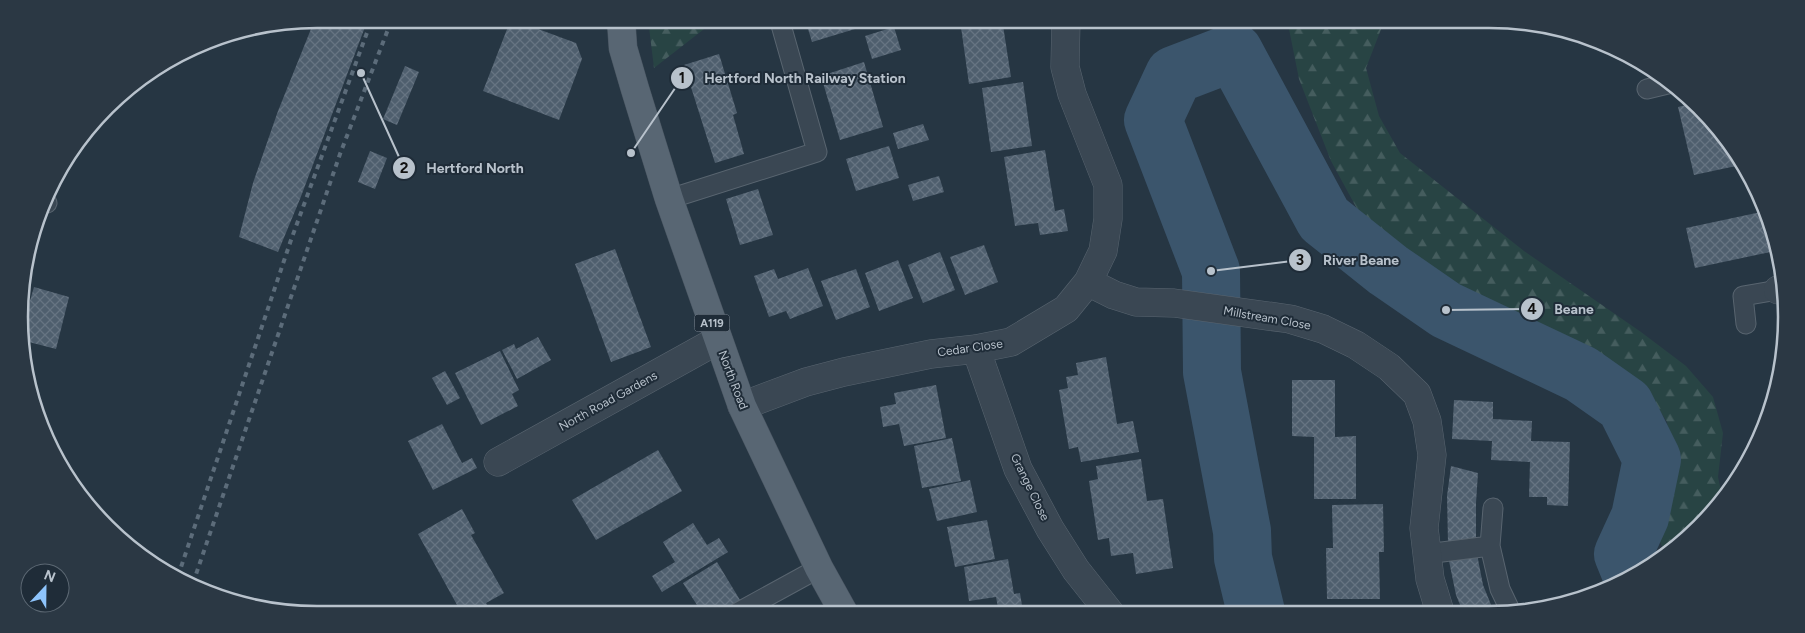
<svg xmlns="http://www.w3.org/2000/svg" width="1805" height="633" font-family="Figtree,sans-serif">
  <style>
    .forest { fill: url(#forest-firs) }
    .lines { fill: none; stroke-linecap: round; stroke-linejoin: round }
    .river { stroke: #3b556c; stroke-width: 58 }
    .building { fill: url(#building-cross-hatch) }
    .service-casing { stroke: #596570; stroke-width: 21 }
    .minor-casing { stroke: #596570; stroke-width: 29 }
    .primary-casing { stroke: #47535f; stroke-width: 29 }
    .service { stroke: #3a4753; stroke-width: 19 }
    .minor { stroke: #3a4753; stroke-width: 28 }
    .primary { stroke: #586673; stroke-width: 28 }
    .rail { stroke: #5c6c7a; stroke-width: 4; stroke-dasharray: 5 5; stroke-linecap: butt }
    .labels { text-anchor: middle; dominant-baseline: central; stroke-width: 4; stroke-linejoin: round; paint-order: stroke }
    .shield { fill: #1f2c38; stroke: #8a95a0; stroke-width: 1 }
    .shield-label { font-size: 11px; font-weight: bold; fill: #b8c2cc }
    .street-label { font-size: 12px; fill: #b8c2cc; stroke: #1f2c38 }
    .rim { fill: none; stroke: #b8c2cc; stroke-width: 2.5 }
    .leader { fill: none; stroke: #b8c2cc; stroke-width: 2 }
    .callout-dot { fill: #b8c2cc; stroke: #1f2c38; stroke-width: 2 }
    .mark-label { font-size: 15px; text-anchor: middle; font-weight: bold; fill: #111 }
    .callout-label { font-size: 14px; text-anchor: middle; font-weight: bold; fill: #b8c2cc; stroke: #1f2c38; stroke-width: 4; stroke-linejoin: round; paint-order: stroke }
  </style>
  <defs>
    <pattern id="forest-firs" width="22" height="20" patternUnits="userSpaceOnUse" patternTransform="scale(1.25)"><rect width="22" height="20" fill="#284444"/><path d="M5 1l3.5 6h-7zM16 11l3.5 6h-7z" fill="#455d5e"/></pattern>
    <pattern id="building-cross-hatch" width="8" height="8" patternUnits="userSpaceOnUse" patternTransform="scale(1.25)"><rect width="8" height="8" fill="#4f5f6e"/><path d="M0 0l8 8M0 8l8-8" fill="none" stroke="#667482"/></pattern>
  </defs>
  <rect width="100%" height="100%" fill="#263643"/>
  <path class="forest" d="M648,19H717L654,68Z
    M1287,19H1385L1366,68L1379,116L1400,153L1524,251L1641,332L1686,366L1713,397L1723,433L1718,477L1722,495L1685,540L1665,553L1660,542L1658,516L1670,448L1667,422L1652,398L1631,378L1588,357L1477,307L1404,263L1367,227L1331,161L1299,79Z"/>
  <g class="lines">
    <path class="river" d="M1234,52L1324,219L1388,270L1446,310L1581,374L1625,405L1652,459L1640,517L1623,554L1632,576
      M1234,52L1174,75L1153,120L1211,271L1212,372L1242,531L1243,558L1256,612"/>
  </g>
  <path class="building" d="M315,19H368L300,199L278,252L239,237L253,183L278,111Z
    M511,19L576,43L582,59L559,120L483,91Z
    M805,19H852L855,29L812,42Z
    M967,19H1002L1011,77L969,84L960,20Z
    M894,27L901,50L872,59L865,36Z
    M719,54L737,113L733,115L744,154L715,163L684,65Z
    M864,62L883,127L840,140L821,76Z
    M405,66L419,72L397,125L383,119Z
    M1023,82L1032,146L991,152L982,88Z
    M1690,104L1733,152L1736,166L1694,175L1678,107Z
    M923,124L929,140L898,149L893,133Z
    M889,146L899,178L856,191L846,159Z
    M1045,150L1055,211L1064,209L1068,231L1040,235L1038,223L1015,226L1004,157Z
    M370,151L387,158L375,189L358,182Z
    M939,176L944,192L913,201L908,185Z
    M758,189L773,235L740,245L726,199Z
    M1761,212L1775,251L1695,268L1686,228Z
    M984,245L998,282L965,295L950,257Z
    M615,249L651,347L611,362L575,264Z
    M940,252L955,290L923,303L908,265Z
    M898,260L913,298L879,311L865,273Z
    M808,268L823,306L790,319L786,311L769,317L754,276L774,269L778,279Z
    M856,269L870,307L836,320L821,281Z
    M34,287L69,297L56,349L25,341L23,303L29,304Z
    M538,337L551,360L517,379L502,350L514,344L516,349Z
    M500,351L519,390L512,394L518,406L481,425L455,373Z
    M1106,357L1117,424L1133,421L1139,452L1081,462L1078,447L1069,449L1059,390L1068,388L1066,377L1078,375L1076,363Z
    M445,371L460,398L447,405L432,378Z
    M1292,380H1335V437L1356,436V499H1314V437L1292,436Z
    M936,385L946,438L904,446L899,424L883,427L880,407L896,404L894,393Z
    M1454,400L1493,402V419L1532,421L1531,441L1570,442L1568,506L1547,505V497H1529L1530,462L1491,460L1492,441L1452,439Z
    M442,424L462,463L472,458L477,468L433,490L408,441Z
    M952,438L961,481L922,488L914,446Z
    M658,450L682,491L596,540L572,500Z
    M1141,459L1147,501L1163,499L1173,568L1136,574L1133,553L1111,556L1109,538L1098,540L1089,481L1098,479L1096,466Z
    M1451,466L1478,473L1476,503V538L1448,543L1447,496Z
    M970,480L977,512L937,521L929,489Z
    M1383,504L1384,552H1379L1380,599H1327L1326,548H1333L1332,505Z
    M462,509L475,533L471,535L504,593L486,603L492,614H462L418,534Z
    M987,520L995,559L955,567L947,527Z
    M693,523L707,545L719,538L728,552L662,592L652,576L675,562L663,542Z
    M1477,554L1483,585L1494,612H1463L1456,595L1449,561Z
    M1008,559L1014,594L1020,593L1023,612L999,613L996,597L969,601L964,567Z
    M717,562L740,600L718,613H702L683,583Z"/>
  <g class="lines">
    <defs>
      <path id="service" d="M1647,89L1672,83
        M669,199L817,152L781,25
        M45,200L47,203
        M1746,324L1743,296L1778,290
        M1493,508L1490,546L1500,589L1510,610
        M1426,554L1490,546
        M737,613L819,568"/>
      <path id="minor" d="M1088,282L1114,295L1136,302L1174,303L1290,319L1323,329L1356,345L1389,367L1417,394L1427,421L1432,455L1424,528L1430,579L1440,612
        M1778,290L1783,289
        M976,349L1018,469L1050,529L1076,570L1110,613
        M742,406L806,382L844,372L931,354L976,349L1011,342L1066,309L1088,282L1103,251L1108,219V185L1072,94L1065,67L1066,19
        M498,462L718,340"/>
      <path id="primary" d="M621,19L623,48L635,89L669,199L742,406L819,568L844,613"/>
    </defs>
    <use href="#service" class="service-casing"/>
    <use href="#minor" class="minor-casing"/>
    <use href="#primary" class="primary-casing"/>
    <use href="#service" class="service"/>
    <use href="#minor" class="minor"/>
    <use href="#primary" class="primary"/>
    <path class="rail" d="M178,576L291,240L372,19
      M193,583L340,154L392,19"/>
  </g>
  <g class="labels">
    <rect class="shield" x="694.5" y="314.5" width="35" height="17" rx="4"/>
    <g class="shield-label">
      <text x="712" y="323">A119</text>
    </g>
    <g class="street-label">
      <text transform="translate(1267 318) rotate(10)">Millstream Close</text>
      <text transform="translate(970 348) rotate(-8)">Cedar Close</text>
      <text transform="translate(733 380) rotate(69)">North Road</text>
      <text transform="translate(608 401) rotate(-29)">North Road Gardens</text>
      <text transform="translate(1030 487) rotate(64)">Grange Close</text>
    </g>
  </g>
  <path d="M0 0H1805V633H0ZM317 28H1489A289 289 0 0 1 1778 317V317A289 289 0 0 1 1489 606H317A289 289 0 0 1 28 317V317A289 289 0 0 1 317 28Z" fill="#2b3844" fill-rule="evenodd"/>
  <path class="rim" d="M317 28H1489A289 289 0 0 1 1778 317V317A289 289 0 0 1 1489 606H317A289 289 0 0 1 28 317V317A289 289 0 0 1 317 28Z"/>
  <path class="leader" d="M631 153L682 78M361 73L404 168M1211 271L1300 260M1446 310L1532 309"/>
  <g class="callout-dot">
    <circle cx="631" cy="153" r="5"/>
    <circle cx="361" cy="73" r="5"/>
    <circle cx="1211" cy="271" r="5"/>
    <circle cx="1446" cy="310" r="5"/>
    <circle cx="682" cy="78" r="12"/>
    <circle cx="404" cy="168" r="12"/>
    <circle cx="1300" cy="260" r="12"/>
    <circle cx="1532" cy="309" r="12"/>
  </g>
  <g class="mark-label">
    <text x="682" y="83">1</text>
    <text x="404" y="173">2</text>
    <text x="1300" y="265">3</text>
    <text x="1532" y="314">4</text>
  </g>
  <g class="callout-label">
    <text x="805" y="83">Hertford North Railway Station</text>
    <text x="475" y="173">Hertford North</text>
    <text x="1361" y="265">River Beane</text>
    <text x="1574" y="314">Beane</text>
  </g>
  <g transform="translate(45 588) rotate(22)"><circle r="24" fill="#1f2c38" stroke="#5c6873"/>
  <path d="M0-4L9 19L0 12L-9 19Z" fill="#8ec4fb"/>
  <text y="-8" font-size="14" font-weight="bold" text-anchor="middle" fill="#b8c2cc">N</text>
  </g>
</svg>
